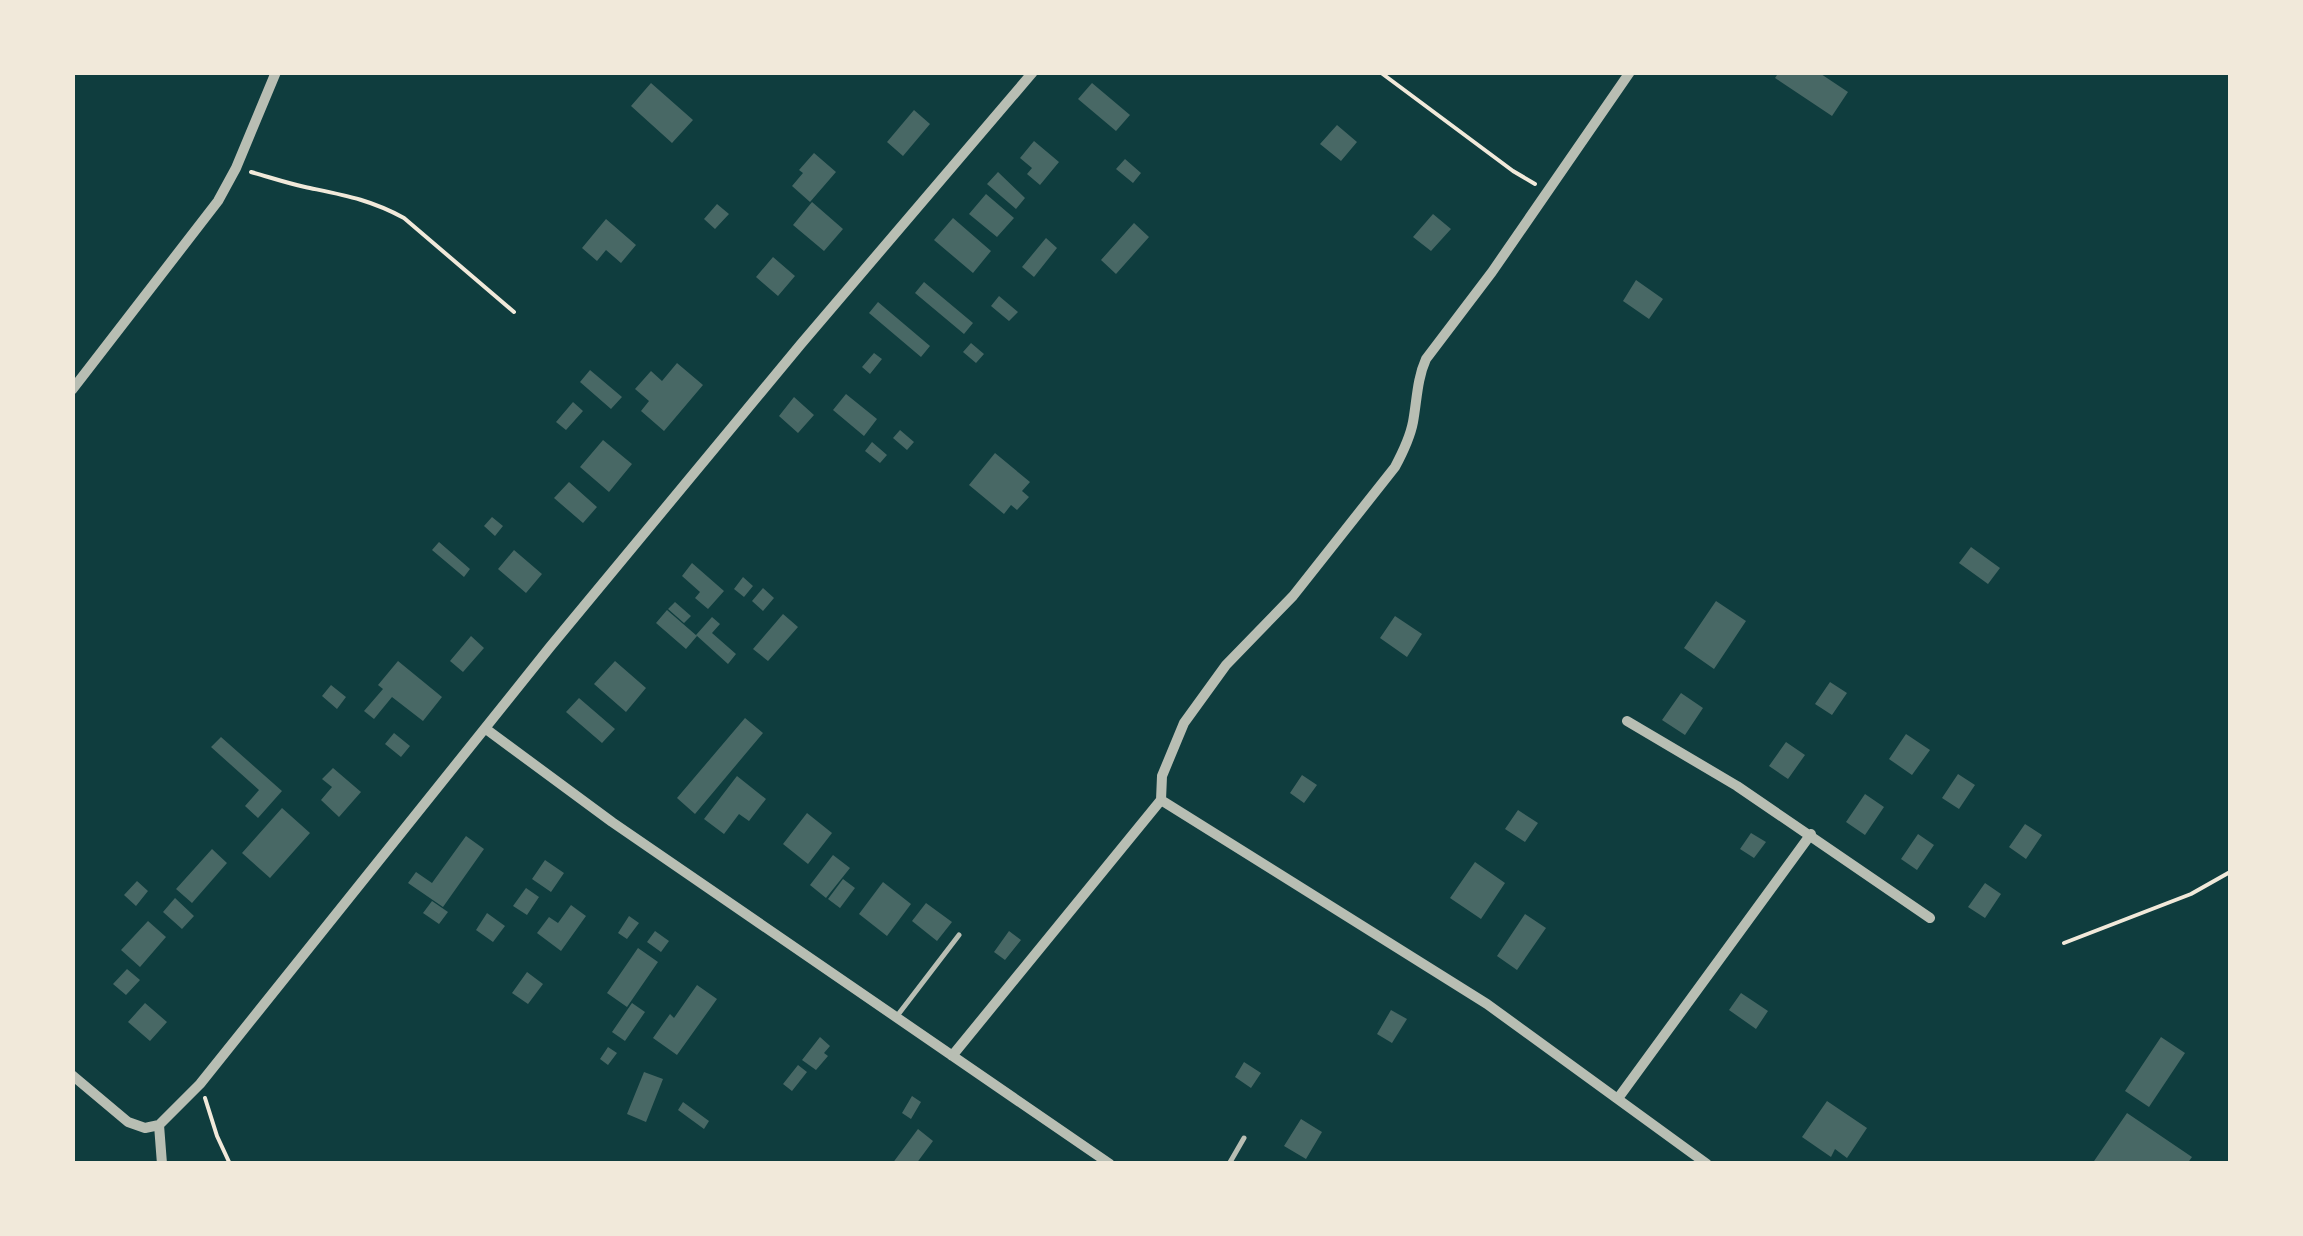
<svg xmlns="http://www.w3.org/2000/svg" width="2303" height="1236" font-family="Overpass,sans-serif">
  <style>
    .building { fill: #486865 }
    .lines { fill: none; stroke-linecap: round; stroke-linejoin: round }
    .path { stroke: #f1e9da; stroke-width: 4 }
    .service { stroke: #b8beb3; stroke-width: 5 }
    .minor { stroke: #b8beb3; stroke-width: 10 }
  </style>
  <rect width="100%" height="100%" fill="#0f3d3e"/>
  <path class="building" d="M1779,72H1818L1848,92L1832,116L1775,78Z
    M651,83L693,120L672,143L631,106Z
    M1092,83L1130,115L1116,131L1078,99Z
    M914,110L930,124L903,156L887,142Z
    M1337,125L1357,142L1341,161L1320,144Z
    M1034,141L1059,162L1040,185L1027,174L1032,168L1020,158Z
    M814,153L836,172L810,202L792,186L803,173L799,170Z
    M1125,159L1141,173L1133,183L1116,169Z
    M998,172L1025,198L1016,209L987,184Z
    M986,194L1014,218L997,237L969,214Z
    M812,202L843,229L824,251L793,225Z
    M717,204L729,214L715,229L704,219Z
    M1433,214L1451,229L1431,251L1413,237Z
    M953,218L991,251L973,273L934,240Z
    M606,219L636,245L621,263L606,250L597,261L582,248Z
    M1134,223L1149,237L1116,274L1101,260Z
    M1046,238L1057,248L1034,277L1022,267Z
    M773,257L795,276L778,296L756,277Z
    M1636,280L1663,299L1649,319L1623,301Z
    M924,282L973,323L964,334L915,293Z
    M999,296L1018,312L1009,321L991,306Z
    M878,302L930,346L921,357L869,313Z
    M971,343L984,354L976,363L963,352Z
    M874,353L882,359L870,374L862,367Z
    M677,363L703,385L664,431L641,411L649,401L635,389L651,371L662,381Z
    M590,370L622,397L611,409L580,382Z
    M846,394L877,419L864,436L833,410Z
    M794,397L814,415L798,433L779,416Z
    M573,402L583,411L566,430L556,422Z
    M900,430L914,442L907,450L893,438Z
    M603,440L632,464L609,492L580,467Z
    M872,442L887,455L880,463L865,451Z
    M995,453L1030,482L1022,491L1029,497L1017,510L1011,505L1004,514L969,485Z
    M569,482L597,507L583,523L554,498Z
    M492,517L503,526L495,536L484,526Z
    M439,542L470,569L464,577L432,550Z
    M1971,547L2000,568L1988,584L1959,563Z
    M514,550L542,574L526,593L498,569Z
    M692,563L724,591L708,609L695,598L700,592L682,576Z
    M743,577L753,586L744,597L734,589Z
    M763,588L774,598L763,611L752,601Z
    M1716,601L1746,621L1714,669L1684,648Z
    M675,602L691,616L684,623L668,609Z
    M667,610L697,636L686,649L656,623Z
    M783,614L798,627L768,661L753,649Z
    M1395,616L1422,634L1407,657L1380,638Z
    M712,617L720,624L712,633L736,654L728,664L696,635Z
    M471,636L484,648L463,672L450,661Z
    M398,661L442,697L423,721L392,697L374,719L364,711L383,689L378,685Z
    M615,661L646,688L626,712L594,684Z
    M1830,682L1847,693L1832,715L1815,704Z
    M331,685L346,697L337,709L322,696Z
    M1681,693L1703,708L1685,735L1662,720Z
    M579,698L615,729L602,743L566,712Z
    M745,718L763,733L695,814L677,798Z
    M394,733L410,746L401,757L385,744Z
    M1906,734L1930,750L1912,775L1889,759Z
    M221,737L282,791L258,818L245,806L259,790L211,747Z
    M1786,742L1805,755L1788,779L1769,766Z
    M333,768L361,792L339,817L321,800L332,787L322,779Z
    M1958,774L1975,785L1959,809L1942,798Z
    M1302,775L1317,785L1304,803L1290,793Z
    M737,776L766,799L749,821L739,814L724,834L704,819Z
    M1865,794L1884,807L1865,835L1846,822Z
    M282,808L310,833L270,878L242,853Z
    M1518,810L1538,823L1525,842L1505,829Z
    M807,813L832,833L808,864L783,844Z
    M2025,824L2042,835L2026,859L2009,847Z
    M1751,833L1766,842L1754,858L1740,849Z
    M1918,834L1934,845L1917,870L1901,859Z
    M466,836L484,849L443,907L408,883L416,872L432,883Z
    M212,849L227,863L192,903L176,889Z
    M833,855L850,868L826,898L810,885Z
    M545,860L564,873L551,892L532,879Z
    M1475,862L1505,883L1481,919L1450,898Z
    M843,879L855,888L840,908L828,899Z
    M137,881L148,891L136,906L124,895Z
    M883,882L911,904L887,936L859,914Z
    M1985,883L2001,894L1985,918L1968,907Z
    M526,888L539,897L527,915L513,906Z
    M175,898L194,916L182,929L163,912Z
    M432,901L448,912L439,924L423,913Z
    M926,903L952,922L937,941L912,921Z
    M571,905L586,916L561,951L537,933L549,917L558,923Z
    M487,913L505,926L493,942L476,930Z
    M1525,914L1546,928L1517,970L1497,956Z
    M629,916L639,923L627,939L618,933Z
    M148,921L166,937L140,967L121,950Z
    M655,931L669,941L661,952L647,942Z
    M1009,931L1021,940L1005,960L994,952Z
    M638,948L658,962L627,1007L607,993Z
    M127,969L140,980L126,995L113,984Z
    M527,972L543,984L528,1004L512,993Z
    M697,985L717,999L677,1055L653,1038L670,1014L674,1018Z
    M1741,993L1768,1011L1756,1029L1729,1010Z
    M145,1003L167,1022L150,1041L128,1022Z
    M632,1003L645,1012L625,1041L612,1032Z
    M1391,1010L1407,1019L1392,1043L1377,1034Z
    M820,1037L830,1046L824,1053L828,1056L816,1070L802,1060Z
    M2161,1037L2185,1053L2149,1107L2125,1091Z
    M608,1047L617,1053L608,1065L600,1059Z
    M1244,1062L1261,1073L1251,1088L1235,1077Z
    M798,1065L807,1072L792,1091L783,1084Z
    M644,1072L663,1079L646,1122L627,1114Z
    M912,1096L921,1102L911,1119L902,1113Z
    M1827,1101L1867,1128L1847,1158L1835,1149L1831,1157L1802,1137Z
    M683,1102L709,1121L704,1129L678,1110Z
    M2127,1113L2192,1157L2187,1164H2092Z
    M1301,1119L1322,1132L1306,1159L1284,1146Z
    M918,1129L933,1141L916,1164H892Z"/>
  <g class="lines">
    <path class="path" d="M1380,72L1513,171L1535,184
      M251,172C269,177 287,183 305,187C343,195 369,199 404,218L514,312
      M2064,943L2191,894L2230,872
      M205,1098L217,1136L230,1164"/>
    <path class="service" d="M897,1016L959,935
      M1229,1164L1244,1138"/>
    <path class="minor" d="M72,390L218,201L236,168L276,72
      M1627,721L1737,786L1930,918
      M486,729L612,822L1110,1164
      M1161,800L1487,1004L1707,1164
      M952,1056L1161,800L1162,776L1184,723L1226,665L1293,596L1395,467C1403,452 1410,438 1413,422C1417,400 1417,379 1426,359L1492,272L1630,72
      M72,1075L128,1122L145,1128L159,1125
      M1619,1097L1811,834
      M159,1125L200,1084L550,647L801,344L1033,72
      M159,1125L162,1164"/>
  </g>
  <rect width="2303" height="1236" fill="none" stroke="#f1e9da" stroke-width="150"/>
</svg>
